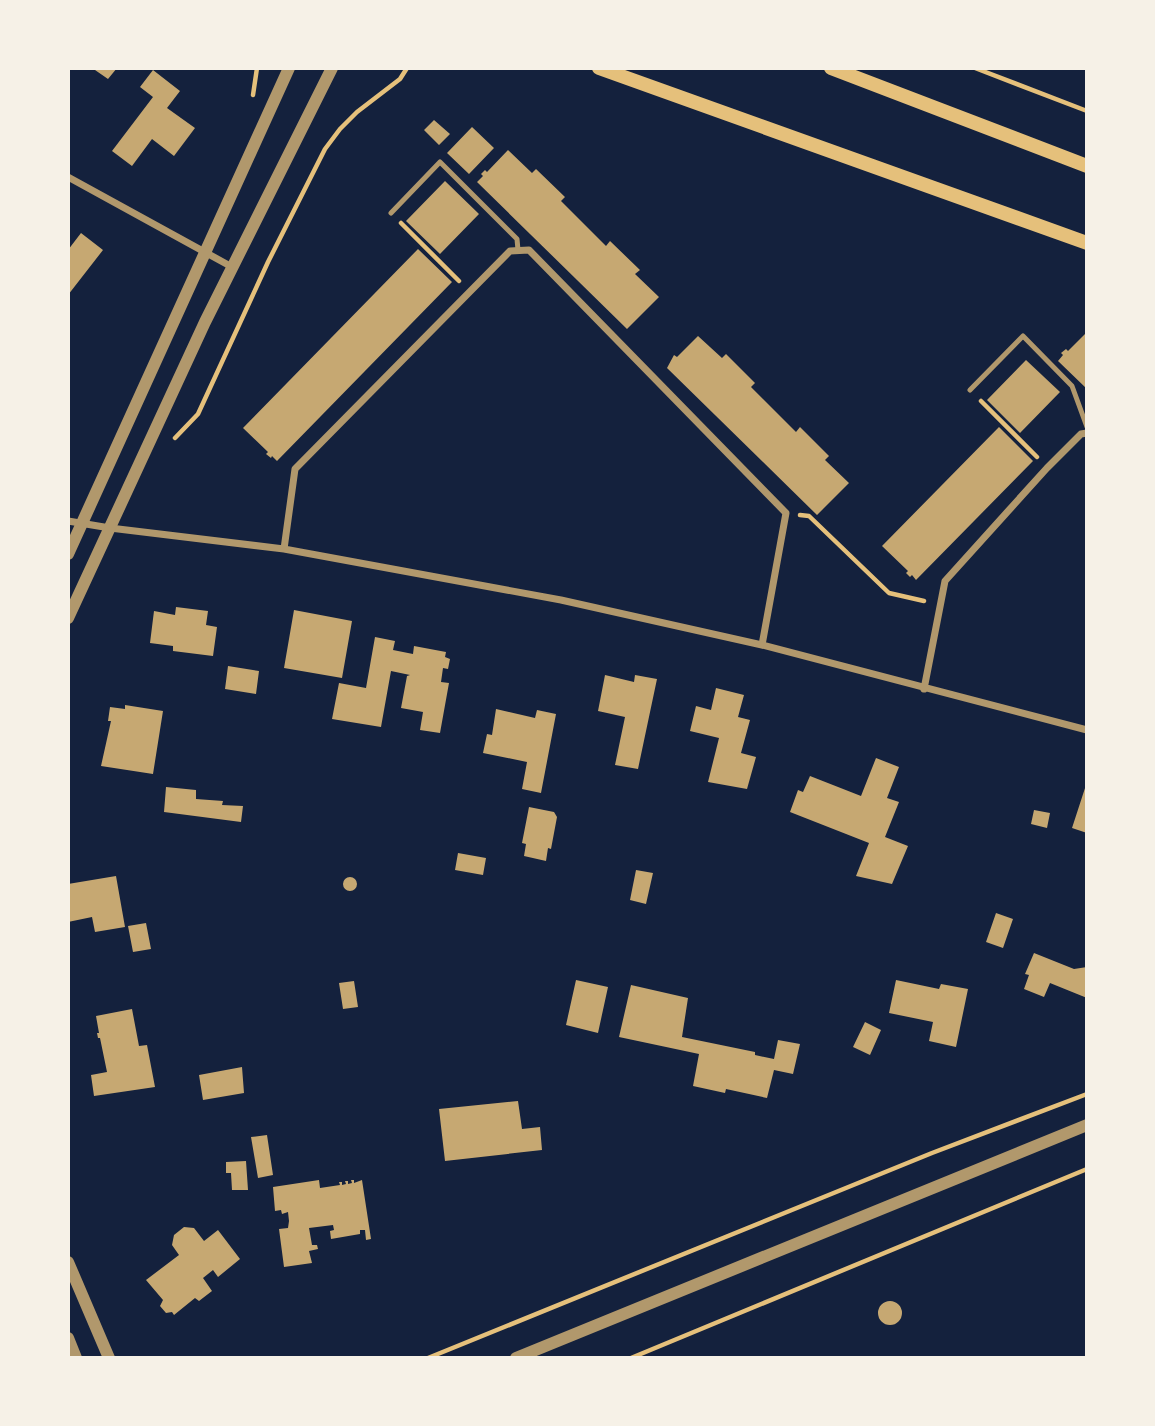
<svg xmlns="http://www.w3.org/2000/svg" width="1155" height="1426" font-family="Jost,sans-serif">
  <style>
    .building { fill: #c6a872 }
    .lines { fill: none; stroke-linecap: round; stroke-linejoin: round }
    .path { stroke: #e5c07b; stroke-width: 4.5 }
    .service { stroke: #b1986c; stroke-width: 5 }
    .minor { stroke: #b1986c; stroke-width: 7 }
    .tertiary { stroke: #b1986c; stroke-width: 12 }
    .secondary { stroke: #e5c07b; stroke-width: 14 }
  </style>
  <rect width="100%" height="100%" fill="#14213d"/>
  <path class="building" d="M96,68H117L108,79L95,70Z
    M153,70L180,91L167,108L195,128L174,156L152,139L132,166L112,151L153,97L140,87Z
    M434,120L450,134L439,145L424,130Z
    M472,127L494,148L469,174L447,153Z
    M508,150L532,173L536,169L565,197L561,201L606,246L610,241L640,270L635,274L659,297L627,329L477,182L483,176L481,174L485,170L487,172Z
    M445,181L479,214L440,254L406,221Z
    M81,233L103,250L68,295V250Z
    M418,249L452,282L277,461L272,456L271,458L266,454L268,452L243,428Z
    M1087,332V389L1058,361L1063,355L1061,353L1066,349L1068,351Z
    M698,336L722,358L726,354L755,383L751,387L796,432L800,427L829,456L825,460L849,483L817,515L667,368L674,355L677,357Z
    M1026,360L1060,392L1020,433L987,400Z
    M999,427L1033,461L916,580L912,575L910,577L906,573L908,571L882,546Z
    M176,607L208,611L206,625L217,627L213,656L173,651V646L150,643L154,611L175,615Z
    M294,610L352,621L342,678L284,668Z
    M375,637L395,641L393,650L413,654L414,646L446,652L445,657L450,659L448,669L443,668L441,682L449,683L440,733L420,730L423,712L401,708L407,676L410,675L391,671L381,727L332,719L339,683L366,688Z
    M228,666L259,671L256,694L225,689Z
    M605,675L634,682L635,675L657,679L638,769L615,765L625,717L598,711Z
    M716,688L744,695L738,717L750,720L741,753L756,757L747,789L708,782L719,738L690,731L696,706L711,710Z
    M125,705L163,711L153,774L101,766L111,721H108L110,707L125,709Z
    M496,709L535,718L537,710L556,714L541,793L522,789L527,762L483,753L487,734L492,735Z
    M876,758L899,767L887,798L899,802L885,837L908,846L892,884L856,876L869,843L790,812L798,790L803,792L810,776L861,796Z
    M1086,785H1087V833L1072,828Z
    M166,787L196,790V799L223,801L222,805L243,806L241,822L164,812Z
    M529,807L554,812L557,817L551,849L548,848L546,861L524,856L526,844L522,843Z
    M1034,810L1050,813L1047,828L1031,824Z
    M458,853L486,858L483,875L455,870Z
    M636,870L653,873L646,904L630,900Z
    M116,876L125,927L95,932L92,917L68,922V884Z
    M343 884a7 7 0 1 1 14 0a7 7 0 1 1-14 0Z
    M996,913L1013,919L1003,948L986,942Z
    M146,923L151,949L133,952L128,926Z
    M1034,953L1074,969L1087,967V998L1050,983L1044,997L1024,989L1029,975L1025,974Z
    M576,980L608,987L598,1033L566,1025Z
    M896,980L939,989L941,984L968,989L956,1047L929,1041L933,1022L889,1013Z
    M354,981L358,1007L343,1009L339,983Z
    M631,985L688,998L682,1037L755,1052V1055L774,1059L778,1040L800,1044L793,1074L774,1070L767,1098L726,1089L725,1093L693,1086L699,1054L619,1037Z
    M132,1009L139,1046L147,1045L155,1087L94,1096L91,1075L107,1072L100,1038H98L97,1033H99L96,1016Z
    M865,1022L881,1030L870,1055L853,1047Z
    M242,1067L244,1093L203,1100L199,1075Z
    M518,1101L522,1129L540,1127L542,1150L445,1161L439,1109Z
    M267,1135L273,1175L258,1178L251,1137Z
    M246,1161L248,1190H232L231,1173H226V1162Z
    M319,1180L320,1188L340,1185L339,1182H342V1185L346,1184L345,1181H348V1184L352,1183L351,1180H354V1183L362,1180L371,1239L366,1240L365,1230H360V1234L331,1239L330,1231L334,1230L333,1225L309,1228L312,1245H317L318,1249L309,1251L312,1263L284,1267L279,1229L288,1228L289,1221L288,1212L282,1214L281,1210L275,1211L273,1187Z
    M184,1227L194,1228L204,1241L218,1230L240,1259L218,1277L213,1270L203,1278L212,1291L199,1301L195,1298L174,1315L172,1312L166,1313L160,1306L163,1300L146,1280L179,1255L172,1245L174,1235Z
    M878 1313a12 12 0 1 1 24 0a12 12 0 1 1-24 0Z"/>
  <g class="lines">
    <path class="path" d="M975,68L1087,111
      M253,95L257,68
      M401,223L459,281
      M981,401L1037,457
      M175,438L198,414L268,262L325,149L340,129L357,112L400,79L407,68
      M800,515L809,516L889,593L924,601
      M428,1358L932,1153L1087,1094
      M631,1358L1087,1169"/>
    <path class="service" d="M391,213L440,162L517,239L518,250
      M970,390L1023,336L1072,386L1087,427"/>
    <path class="minor" d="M68,177L232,267
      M68,521L110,528L284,549L561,600L762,645L1087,730
      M284,549L295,469L510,251L529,250L786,513L762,645
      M924,689L945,581L1047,468L1081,434L1087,433"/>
    <path class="tertiary" d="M68,554L289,68
      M68,618L205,322L332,68
      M68,1262L109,1358
      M68,1338L76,1358
      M516,1358L1087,1125"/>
    <path class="secondary" d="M599,68L1087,243
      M831,68L1087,166"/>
  </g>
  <rect width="1155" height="1426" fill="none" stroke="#f6f1e7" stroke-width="140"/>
</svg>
